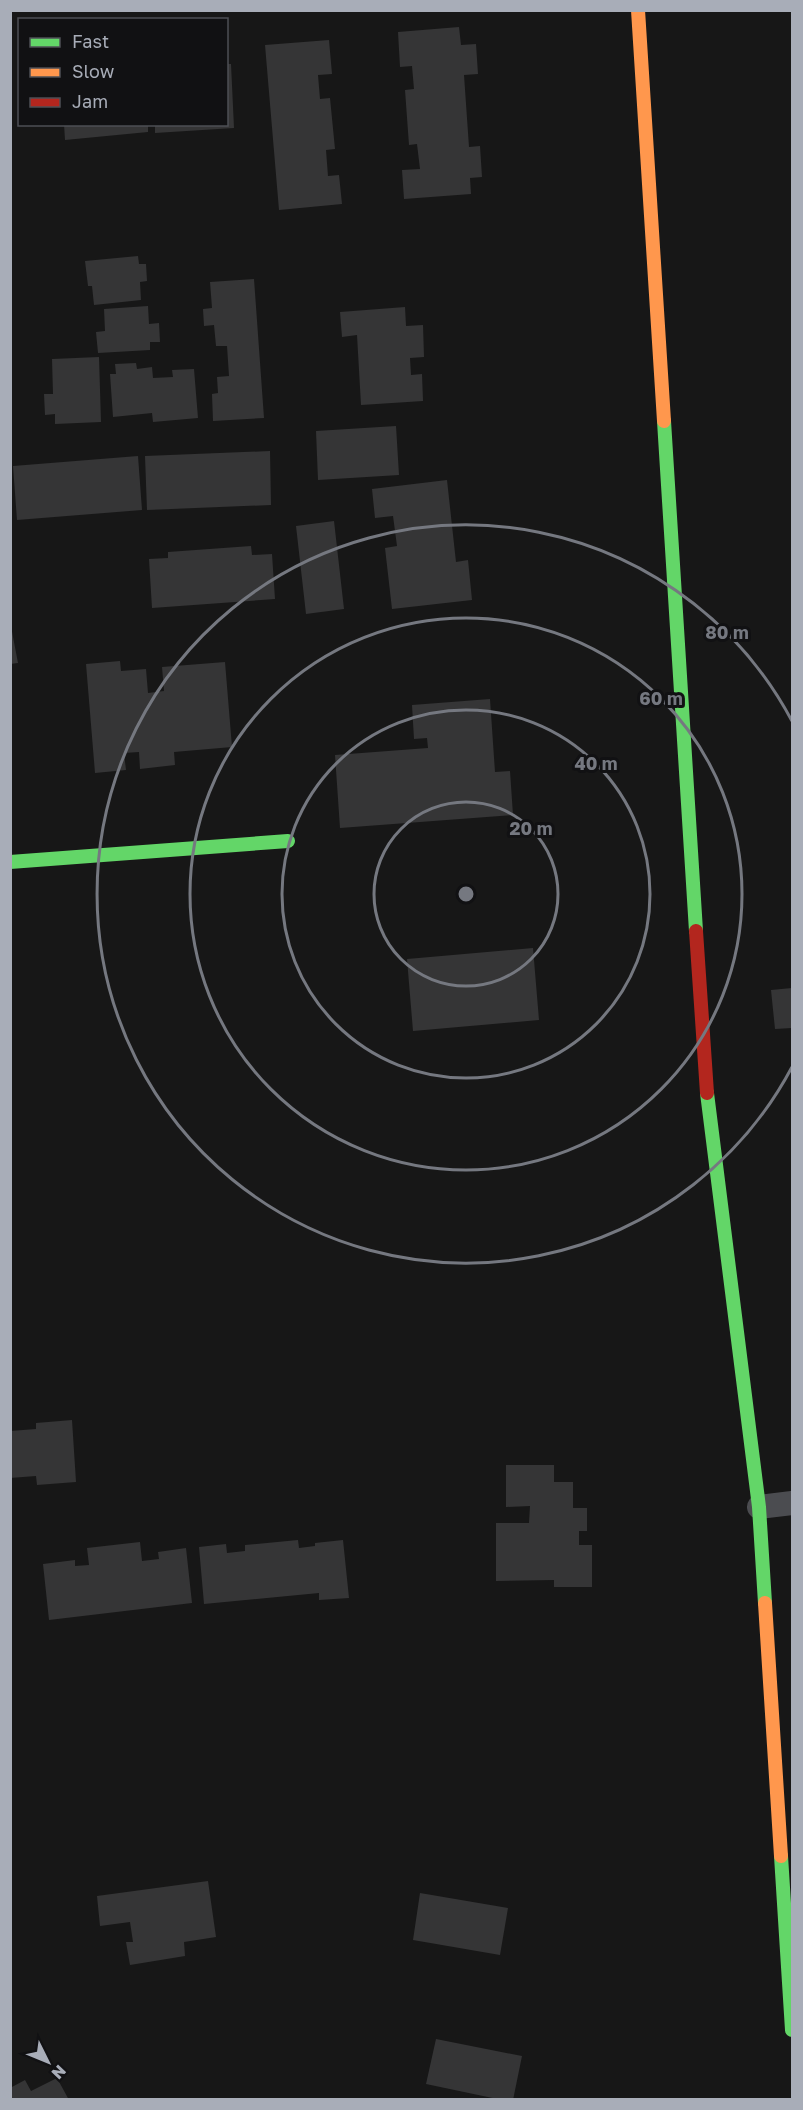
<svg xmlns="http://www.w3.org/2000/svg" width="803" height="2110" font-family="'Golos Text',sans-serif">
  <style>
    .building { fill: #353536 }
    .lines { fill: none; stroke-linecap: round; stroke-linejoin: round }
    .street { stroke: #4b4c50; stroke-width: 24 }
    .fast { stroke: #63d668; stroke-width: 14 }
    .slow { stroke: #ff974d; stroke-width: 14 }
    .jam { stroke: #b3261e; stroke-width: 14 }
    .ring { fill: none; stroke: #757880; stroke-width: 3 }
    .centre { fill: #757880; stroke: #111113; stroke-width: 3 }
    .ring-label { font-size: 18px; text-anchor: middle; font-weight: bold; fill: #757880; stroke: #111113; stroke-width: 6; stroke-linejoin: round; paint-order: stroke }
  </style>
  <rect width="100%" height="100%" fill="#171717"/>
  <path class="building" d="M459,27L461,45L476,44L478,74L464,75L469,147L480,146L482,177L470,178L471,194L404,199L402,170L420,169L417,144L409,145L405,90L414,89L412,66L400,67L398,32Z
    M329,40L332,74L318,75L320,99L330,98L335,149L326,150L328,176L339,175L342,204L279,210L265,45Z
    M226,64H231L234,128L155,133V124H226Z
    M64,124H148V132L65,140Z
    M138,256L139,264H146L147,281L140,282L141,300L94,305L92,286H88L85,261Z
    M254,279L264,418L213,421L212,394L218,393L217,377L229,376L227,346H216L214,325L204,326L203,309L212,308L210,282Z
    M148,306L149,324L159,323L160,342H150V350L98,353L96,332L105,331L104,309Z
    M405,307L406,326L423,325L424,357L410,358L411,375L422,374L423,401L361,405L357,335L342,337L340,312Z
    M99,357L101,422L55,424V414L45,415L44,394H53L52,359Z
    M136,363L137,369L152,367L153,378L173,377L172,370L194,369L198,418L153,422L152,413L113,417L110,374H116L115,364Z
    M396,426L399,475L318,480L316,431Z
    M270,451L271,505L147,510L145,456Z
    M138,456L142,510L17,520L13,466Z
    M447,480L456,562L468,560L472,600L392,609L385,548L397,546L393,516L375,518L372,489Z
    M334,521L344,609L306,614L296,526Z
    M251,546L252,555L272,554L275,599L152,608L149,559L168,558V552Z
    M10,621L18,663L10,664Z
    M120,661L121,671L146,669L148,693L164,691L162,667L225,662L232,747L174,752L175,765L140,769L139,752L124,753L126,770L95,773L86,664Z
    M490,699L495,772L510,771L513,815L340,828L335,755L428,748L427,738L414,739L412,705Z
    M533,948L539,1020L413,1031L407,959Z
    M792,988V1028L775,1029L771,990Z
    M72,1420L76,1482L37,1485L36,1476L10,1478V1431L36,1429V1423Z
    M506,1465H554V1482H573V1508H587V1531H579V1545H592V1587H554V1580L496,1581V1523H529L530,1506L506,1507Z
    M298,1540L299,1548L315,1546V1543L343,1540L349,1598L319,1600V1593L204,1604L199,1547L226,1544L227,1553L245,1551V1545Z
    M140,1542L142,1561L159,1559L158,1552L186,1548L192,1603L49,1620L43,1564L75,1560V1566L89,1565L87,1548Z
    M208,1881L216,1937L184,1942L185,1956L130,1965L126,1942H133L130,1922L100,1926L97,1896Z
    M420,1893L508,1908L500,1955L413,1940Z
    M436,2039L522,2056L513,2100H502L426,2084Z
    M57,2078L69,2100H10V2088L25,2080L31,2091Z"/>
  <g class="lines">
    <path class="street" d="M759,1507L792,1503"/>
    <path class="fast" d="M664,421L696,931
      M10,862L288,841
      M707,1093L759,1507L765,1603
      M781,1856L792,2030"/>
    <path class="slow" d="M638,10L664,421
      M765,1603L781,1856"/>
    <path class="jam" d="M696,931L707,1093"/>
  </g>
  <g class="ring">
    <circle cx="466" cy="894" r="92"/>
    <circle cx="466" cy="894" r="184"/>
    <circle cx="466" cy="894" r="276"/>
    <path d="M792 1067A369 369 0 1 1 792 721"/>
  </g>
  <circle cx="466" cy="894" r="9" class="centre"/>
  <g class="ring-label">
    <text x="727" y="639">80 m</text>
    <text x="661" y="705">60 m</text>
    <text x="596" y="770">40 m</text>
    <text x="531" y="835">20 m</text>
  </g>
  <rect width="803" height="2110" fill="none" stroke="#a8adb8" stroke-width="24"/>
  <rect x="18" y="18" width="210" height="108" fill="#111113" stroke="#4d4f55" stroke-width="1.5"/>
  <rect x="30" y="38" width="30" height="9" fill="#63d668" stroke="#4d4f55" stroke-width="1.5"/>
  <text x="72" y="48" font-size="18" fill="#a8adb8">Fast</text>
  <rect x="30" y="68" width="30" height="9" fill="#ff974d" stroke="#4d4f55" stroke-width="1.5"/>
  <text x="72" y="78" font-size="18" fill="#a8adb8">Slow</text>
  <rect x="30" y="98" width="30" height="9" fill="#b3261e" stroke="#4d4f55" stroke-width="1.5"/>
  <text x="72" y="108" font-size="18" fill="#a8adb8">Jam</text>
  <g transform="translate(48 2062) rotate(133)" stroke="#111113" stroke-width="4.5" paint-order="stroke">
  <path d="M0-4.5L10 22L0 15L-10 22Z" fill="#a8adb8"/>
  <text y="-9" font-size="16" font-weight="bold" text-anchor="middle" fill="#a8adb8">N</text>
  </g>
</svg>
